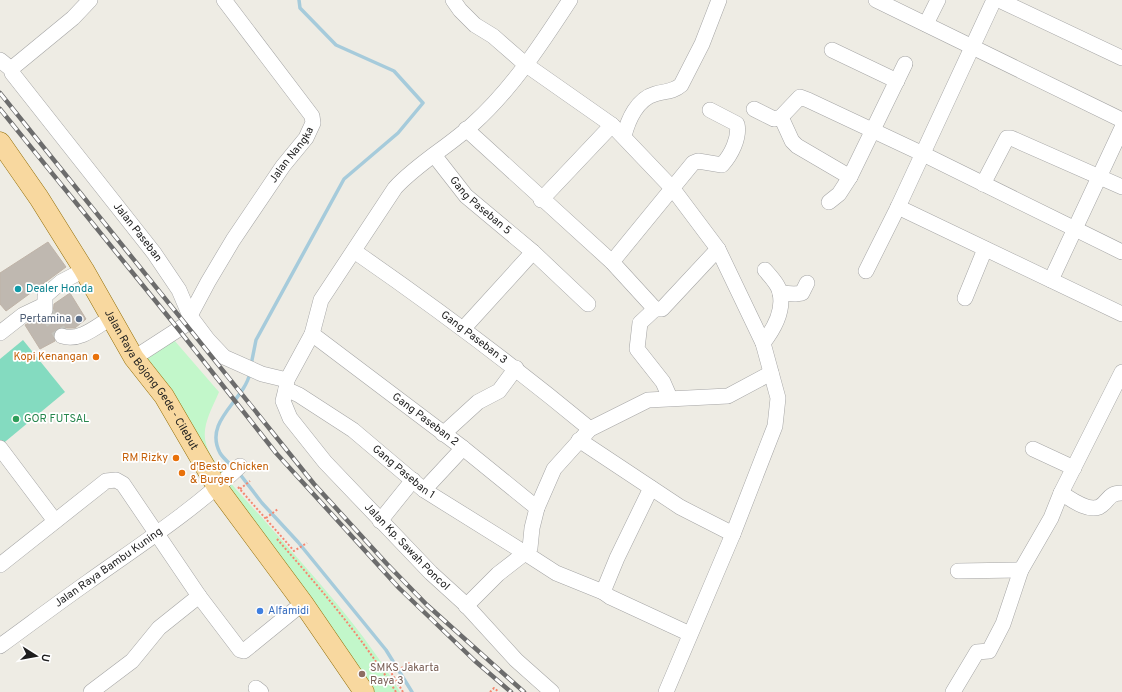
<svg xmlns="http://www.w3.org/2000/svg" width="1122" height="692" font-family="Overpass,sans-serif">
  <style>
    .park { fill: #c2f7ca }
    .pitch { fill: #84dbc0 }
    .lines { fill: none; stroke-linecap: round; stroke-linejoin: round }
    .stream { stroke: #a6cbdb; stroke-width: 3.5 }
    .building { fill: #bfb8b0; stroke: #bfb3a7 }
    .minor-tunnel { stroke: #c4c3bc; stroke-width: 15; stroke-dasharray: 15 8; stroke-linecap: butt }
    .minor-casing { stroke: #a5a5a5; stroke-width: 16 }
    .major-casing { stroke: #926d05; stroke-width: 21 }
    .path { stroke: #f5866f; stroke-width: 2; stroke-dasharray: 2 2; stroke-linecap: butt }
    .minor { stroke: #fff; stroke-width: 15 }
    .major { stroke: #f8d89f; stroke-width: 20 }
    .rail-casing { stroke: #6c6c6c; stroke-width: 4.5 }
    .rail { stroke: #fff; stroke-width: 3; stroke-dasharray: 9; stroke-linecap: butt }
    .culture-dot { fill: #0f9aa8; stroke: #fff; stroke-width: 1.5 }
    .service-dot { fill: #5c6f8a; stroke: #fff; stroke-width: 1.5 }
    .food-dot { fill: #e8710a; stroke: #fff; stroke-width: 1.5 }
    .leisure-dot { fill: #2e9e5b; stroke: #fff; stroke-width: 1.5 }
    .shop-dot { fill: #3f7fe0; stroke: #fff; stroke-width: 1.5 }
    .education-dot { fill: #8d6e63; stroke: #fff; stroke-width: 1.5 }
    .labels { text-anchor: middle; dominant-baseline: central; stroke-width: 3.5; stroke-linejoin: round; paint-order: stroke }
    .street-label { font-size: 11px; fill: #1e1e1e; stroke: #fff }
    .culture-label { font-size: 11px; fill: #0d838f; stroke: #fff; text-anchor: start }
    .service-label { font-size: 11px; fill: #4e5e75; stroke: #fff; text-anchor: end }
    .food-label { font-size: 11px; fill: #c56008; stroke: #fff; text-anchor: end }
    .leisure-label { font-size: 11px; fill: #27864d; stroke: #fff; text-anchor: start }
    .shop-label { font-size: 11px; fill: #366cbe; stroke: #fff; text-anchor: start }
    .education-label { font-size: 11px; fill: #785e54; stroke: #fff; text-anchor: start }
  </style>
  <rect width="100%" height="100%" fill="#eeece4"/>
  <path class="park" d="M174,340L219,392C212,409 201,426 206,444C212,467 255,509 271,528C317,580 365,632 400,692H370L225,485L143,357Z"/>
  <path class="pitch" d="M23,340L65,392L0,446V359Z"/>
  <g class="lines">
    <path class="stream" d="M251,365L256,340L344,179L398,133L423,103L394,71L336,45L300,8L299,0
      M233,467C229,463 223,458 220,453C203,421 244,401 250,373
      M239,473L262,503L298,542L386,650L412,692"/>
  </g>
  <path class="building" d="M48,242L66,267L6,311L0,304V273Z
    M70,293L86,319L75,328H59L53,334L55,341L40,349L25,325L40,317L45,319L50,318L53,314L54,304Z"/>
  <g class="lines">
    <path class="minor-tunnel" d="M45,310L62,336"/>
    <defs>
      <g id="minor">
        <path d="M453,0L460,10L475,25L493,36L525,64L612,125L673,189L718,249L763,343L778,398L775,426L733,534L666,692"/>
        <path id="s1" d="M570,0C542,43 512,89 473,124C448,147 418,163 395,188L321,300L312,334L287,380L286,389L299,395L353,430L424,490L525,553L530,548L532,528L537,508L554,469L590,429L648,400L728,396L771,373"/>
        <path d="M876,0L1122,120"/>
        <path d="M999,0L1122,58"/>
        <path d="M926,24L938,0"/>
        <path d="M832,50L897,81"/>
        <path id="s2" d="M0,60L11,69L12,73L154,253L179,290L190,316L208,340L224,357L262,374L287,380"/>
        <path d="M11,69L73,18L90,0"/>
        <path d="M754,109L774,119L781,117L800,97L808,100L923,154L1122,252"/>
        <path d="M781,117L792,141L797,146L850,177"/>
        <path d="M466,129L612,262L655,309H662L718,249"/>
        <path d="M624,136C628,120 637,99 655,94C665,91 673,92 681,85L702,44L719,0"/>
        <path id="s3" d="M434,155L466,196L533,252L588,304"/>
        <path d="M983,184L1007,138H1011L1122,187"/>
        <path d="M541,200L612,125"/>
        <path d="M829,202L839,194L850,177L905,64"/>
        <path d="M898,207L1122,314"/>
        <path id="s4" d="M354,251C435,307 514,366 590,429"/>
        <path d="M612,262L693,163L698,161L722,165C731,155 740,138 737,124L710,110"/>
        <path d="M866,271L898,207L994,0"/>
        <path d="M1051,280L1122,128"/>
        <path d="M780,293L795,294L802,293L807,283"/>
        <path d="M965,298L985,249"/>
        <path d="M655,309L640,323L637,349L663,382L670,398"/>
        <path d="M45,310V296L61,282L84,270"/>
        <path d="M463,329L533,252"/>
        <path d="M0,333L23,315L44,305"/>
        <path id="s5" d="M312,334L463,448L537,508"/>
        <path d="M62,336C80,342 97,326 112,317"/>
        <path d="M763,343C774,329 784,311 780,293C779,285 770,276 765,270"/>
        <path id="s6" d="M134,358L185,325L208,282L233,240L283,166L306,138L313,123L312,116L224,0"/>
        <path id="s7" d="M286,389L283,401L290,418L325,462L431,573L464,603L516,660L552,692"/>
        <path d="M443,434L478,402L499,391L516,368"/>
        <path d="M579,440L680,507L733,534"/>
        <path d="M0,448L55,521"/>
        <path d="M1033,449L1074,468"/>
        <path d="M651,488L617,558L603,592L610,597L690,634"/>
        <path d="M424,490L463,448"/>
        <path d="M1061,493C1071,499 1087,512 1099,507C1109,502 1107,493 1122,493"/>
        <path d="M380,521L413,480"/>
        <path d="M0,565L106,481L116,480L123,484L199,596L240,650L244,651L303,603"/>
        <path d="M958,571L1021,570"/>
        <path d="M466,606L498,574L525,553L556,573L603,592"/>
        <path id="s8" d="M0,646C29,625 58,603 88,582C140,545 194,510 240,466"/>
        <path d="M256,688L261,692"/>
        <path d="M91,692L132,661L159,628L199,596"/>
        <path d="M953,692L977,652L989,651L1003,624L1021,570L1051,518L1061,493L1122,372"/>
      </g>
      <g id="major">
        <path id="s9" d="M0,142L39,198L84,270L134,358L164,396L217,487L303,603L364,692"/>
      </g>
    </defs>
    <use href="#minor" class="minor-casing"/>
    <use href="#major" class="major-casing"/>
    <path class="path" d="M238,487L294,551L307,543
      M240,489L250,481
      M266,518L278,509
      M277,539C320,588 362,637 396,692
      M403,692L392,674L411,662
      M490,692L494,688L499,692"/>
    <use href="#minor" class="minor"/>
    <use href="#major" class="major"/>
    <defs>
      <path id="rail" d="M0,93L314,484L387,564L427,605L524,692
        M0,109L179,330L276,453L399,588L475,661L511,692"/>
    </defs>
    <use href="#rail" class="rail-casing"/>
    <use href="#rail" class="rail"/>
  </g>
  <circle class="culture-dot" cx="18" cy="289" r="4"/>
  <circle class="service-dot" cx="79" cy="319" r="4"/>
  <g class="food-dot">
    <circle cx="96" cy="357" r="4"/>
    <circle cx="176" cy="458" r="4"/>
    <circle cx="182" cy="473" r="4"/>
  </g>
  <circle class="leisure-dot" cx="16" cy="419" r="4"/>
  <circle class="shop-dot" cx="260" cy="611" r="4"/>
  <circle class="education-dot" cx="362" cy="674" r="4"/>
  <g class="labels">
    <g class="street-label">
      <text stroke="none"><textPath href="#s6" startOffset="262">Jalan Nangka</textPath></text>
      <text stroke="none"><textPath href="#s3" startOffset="69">Gang Paseban 5</textPath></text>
      <text stroke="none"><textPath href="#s2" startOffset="221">Jalan Paseban</textPath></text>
      <text stroke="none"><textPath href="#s4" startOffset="148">Gang Paseban 3</textPath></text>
      <text stroke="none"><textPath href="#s9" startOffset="282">Jalan Raya Bojong Gede - Cilebut</textPath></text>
      <text stroke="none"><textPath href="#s5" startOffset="142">Gang Paseban 2</textPath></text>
      <text stroke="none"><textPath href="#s1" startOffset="634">Gang Paseban 1</textPath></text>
      <text stroke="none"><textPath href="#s7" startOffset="205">Jalan Kp. Sawah Poncol</textPath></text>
      <text stroke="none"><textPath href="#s8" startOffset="134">Jalan Raya Bambu Kuning</textPath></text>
    </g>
    <g class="culture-label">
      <text x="26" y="289">Dealer Honda</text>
    </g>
    <g class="service-label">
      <text x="71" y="319">Pertamina</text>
    </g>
    <g class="food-label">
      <text x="88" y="357">Kopi Kenangan</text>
      <text x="168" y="458">RM Rizky</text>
      <text x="190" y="467" text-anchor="start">d'Besto Chicken<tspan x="190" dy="13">&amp; Burger</tspan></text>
    </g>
    <g class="leisure-label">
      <text x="24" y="419">GOR FUTSAL</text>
    </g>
    <g class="shop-label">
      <text x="268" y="611">Alfamidi</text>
    </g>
    <g class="education-label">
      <text x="370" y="668">SMKS Jakarta<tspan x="370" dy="13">Raya 3</tspan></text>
    </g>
  </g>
  <g transform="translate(36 656) rotate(101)" stroke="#ffffff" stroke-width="3" paint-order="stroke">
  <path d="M0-3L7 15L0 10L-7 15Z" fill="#1e1e1e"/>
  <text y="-6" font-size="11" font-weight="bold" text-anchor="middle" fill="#1e1e1e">U</text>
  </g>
</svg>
